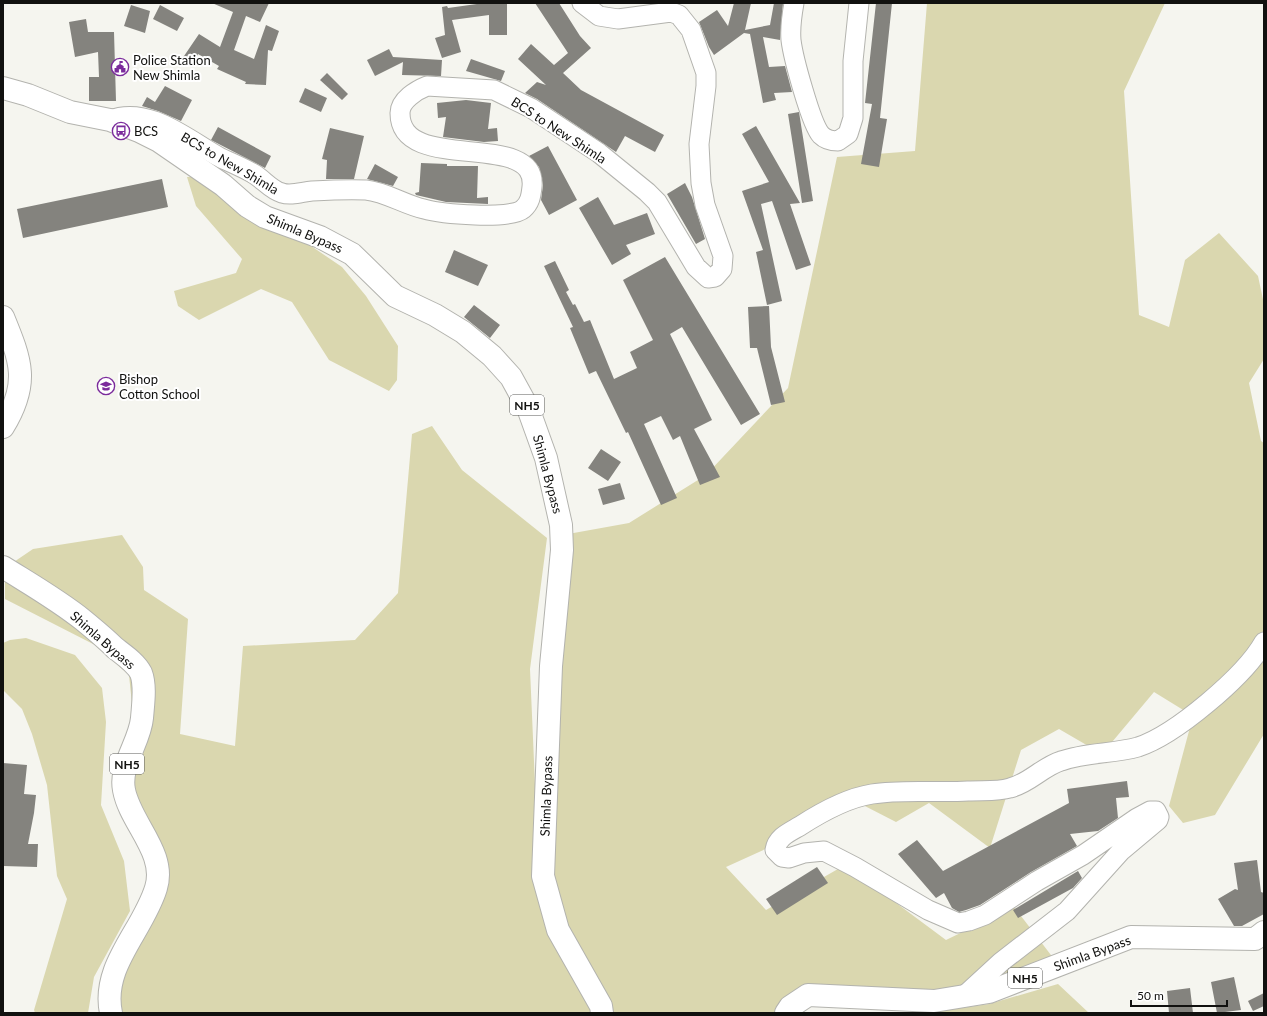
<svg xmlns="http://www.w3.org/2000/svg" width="1267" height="1016" font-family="Lato,sans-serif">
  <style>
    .green { fill: #dad7af }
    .building { fill: #84837e }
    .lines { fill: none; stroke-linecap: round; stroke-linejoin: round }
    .minor-casing { stroke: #b3b3ae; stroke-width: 21 }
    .highway-casing { stroke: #b3b3ae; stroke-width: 24 }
    .minor { stroke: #fff; stroke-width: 19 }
    .highway { stroke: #fff; stroke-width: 22 }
    .labels { text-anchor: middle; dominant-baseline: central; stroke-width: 4; stroke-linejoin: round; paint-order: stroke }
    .shield { fill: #fff; stroke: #585857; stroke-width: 1 }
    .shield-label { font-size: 12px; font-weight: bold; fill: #11110f }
    .poi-label { font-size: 13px; fill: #11110f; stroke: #fff; text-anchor: start }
    .street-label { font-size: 13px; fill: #11110f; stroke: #fff }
  </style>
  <rect width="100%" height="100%" fill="#f5f5ef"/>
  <path class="green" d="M927,3H1165L1124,91L1139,315L1169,327L1185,260L1219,233L1258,276L1264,304V359L1249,383L1261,441L1264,443V734L1215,815L1183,823L1169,806L1193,716L1154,692L1102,754L1059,729L1021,750L990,848L929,803L896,822L859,803L838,816L726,867L766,910L845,865L946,940L1014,907L1054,959L988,989L807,992L782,1013H605L560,928L547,875L557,536L629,523L706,475L788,388L837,157L915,151Z
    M208,176L342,267L366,296L398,346L397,380L389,391L329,360L292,302L261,289L199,320L178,306L174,291L236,273L242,259L196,206L187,177Z
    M432,426L462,470L547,538L530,669L539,877L598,1013H108L160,885L122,776L133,714L129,675L95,645L5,599V568L33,549L122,535L143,567L144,590L188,619L180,734L235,746L243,646L355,640L398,593L412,434Z
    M26,638L75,655L102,688L106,722L101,805L124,861L130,911L94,977L88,1013H35L34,1010L67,899L57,876L47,785L32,734L22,709L3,690V643L10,640Z
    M1058,984L1089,1013H925L989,1004Z"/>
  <path class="building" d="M212,3H269L260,22L246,16L234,50L254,59L266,25L279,31L272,51L268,50L266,85L245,84L246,82L217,69L219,66L198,54L192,65L182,59L199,34L220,47L233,12Z
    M484,3H507V35H489V15L452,20L461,52L442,58L435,38L445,35L442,7L447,6L448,8Z
    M535,3H559L580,36L591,48L563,73L581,90L664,135L655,152L625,136L616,152L537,99L525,93L537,82L546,85L518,59L531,44L554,65L568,53Z
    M734,3H751L745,30L770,25L774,3H783L780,40L763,37L769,67L785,66L792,92L774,93L776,100L763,103L750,34L744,33L714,55L709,47L699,22L717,10L728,26Z
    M876,3H892L880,118L887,119L879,167L861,164L872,104L865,103Z
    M131,5L150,11L145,33L124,26Z
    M160,5L184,18L177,31L153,19Z
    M86,19L88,32H114L116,101H89V77H99L98,52L75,57L69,22Z
    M389,49L393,57L442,60L441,76L402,75L403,62L375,76L367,60Z
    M471,59L505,71L501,81L466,71Z
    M327,73L348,94L342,100L320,80Z
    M165,86L192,100L181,121L158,111L142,106L147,97L155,102Z
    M305,88L327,98L321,112L299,102Z
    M466,100L491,103L488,129L497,128L498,141L484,142L443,137L446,117L438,118L437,103Z
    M799,112L813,201L802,203L788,114Z
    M756,126L800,203L790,204L811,265L796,270L772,201L761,204L782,301L767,305L756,252L763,250L742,191L769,182L742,134Z
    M218,127L271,156L265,168L211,140Z
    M330,128L364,136L354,179H326L327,160L322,159Z
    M548,146L577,200L549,215L541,200L543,185L539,167L529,156Z
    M421,163L447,164V166H478L477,198L488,197V204L446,202L416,195L415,193L419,192Z
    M375,164L398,177L393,186L367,179Z
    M162,179L168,207L23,238L17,209Z
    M685,183L692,197L705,239L696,244L667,194Z
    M598,197L614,225L647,213L655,234L626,245L631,254L612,265L579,208Z
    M454,250L488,265L478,286L445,272Z
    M665,257L760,414L741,425L682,327L670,334L712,420L694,429L720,477L700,485L680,436L673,440L661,416L644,424L677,498L661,505L628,432L626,433L596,371L589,374L570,328L573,327L544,266L555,261L569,290L566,292L573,305L575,304L584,322L590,320L614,379L637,368L630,352L653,340L623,280Z
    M474,305L500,325L490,338L464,317Z
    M769,306L771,347L785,402L771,405L757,348H750L748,307Z
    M601,449L621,462L608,481L588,468Z
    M620,483L625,499L603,505L598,489Z
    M3,763L27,765L24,794L36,795L34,813L28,844H38L37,867L3,866Z
    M1127,781L1129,797L1116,798L1118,818L1098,831L1070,834L1077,846L1031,872L980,905L966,910L959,912L952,908L944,893L936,898L898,854L917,840L943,871L1069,803L1067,789Z
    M1257,860L1261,892L1264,893V914L1242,926H1234L1218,899L1235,889L1238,890L1234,863Z
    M817,867L828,883L777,915L766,899Z
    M1078,871L1082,878L1073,888L1018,918L1013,910Z
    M1234,977L1241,1010L1217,1013L1211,982Z
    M1190,988L1193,1013H1169L1167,991Z
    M1264,993V1006L1253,1011L1248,1001Z"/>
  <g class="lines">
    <defs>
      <path id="minor" d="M794,3C792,14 790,28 791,40C793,57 811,124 821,135C826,140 831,141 838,141L848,134L853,118V61L859,3
        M110,120C149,105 188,140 221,158C232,163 244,168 254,174C264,180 271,190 282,193C291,196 302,192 312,191C330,190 348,189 366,190C386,192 405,205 424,209C441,214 510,220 523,209C530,203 531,196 532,187C538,128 400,176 400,113C400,100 417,90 427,86L494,90L531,108L599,153L647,192L657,202L696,267L708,278L715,277L722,269L723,256L705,205L701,183L699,144L706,86V73L691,30L679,15L671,12L618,19L599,16L582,3
        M964,996L1001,962L1067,911L1121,851L1158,820L1159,817L1156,811H1150L1137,818L1083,855L1037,881L985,915L969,921L958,923L928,910L855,867L824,851L804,853L789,858L782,857L775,850C777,837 790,832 800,826C820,813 847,798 872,794C903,789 936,793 968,791C982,790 997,792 1010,788C1030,783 1042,767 1061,761C1086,752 1113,754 1138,747C1175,735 1245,676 1264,642"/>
      <path id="highway" d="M3,88L28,95L70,112L110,120L139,131L159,141L223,185L247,206L265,217L320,237L352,254L395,296L435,315L463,332L492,356L511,377L528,408L546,458L561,525L562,550L551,666L543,876L558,930L601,1006L602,1013
        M3,317C21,361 30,383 3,427
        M3,567C30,584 58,600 83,620C94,629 105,638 115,648C124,655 136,663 141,673C146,686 143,705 142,718C140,742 119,765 124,790C130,823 167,853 156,888C143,931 101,966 111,1013
        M786,1013L790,1007L808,995L934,1001L989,992L1131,937L1255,939L1264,932"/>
    </defs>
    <use href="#minor" class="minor-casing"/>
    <use href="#highway" class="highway-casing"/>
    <use href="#minor" class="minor"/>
    <use href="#highway" class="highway"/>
  </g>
  <defs>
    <symbol id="civic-ring" viewBox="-11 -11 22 22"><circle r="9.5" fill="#fff" stroke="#7b2b9c" stroke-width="1.5"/><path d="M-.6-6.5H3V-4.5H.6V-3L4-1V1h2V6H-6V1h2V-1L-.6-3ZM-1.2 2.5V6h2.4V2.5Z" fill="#7b2b9c"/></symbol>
    <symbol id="bus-ring" viewBox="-11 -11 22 22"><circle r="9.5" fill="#fff" stroke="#7b2b9c" stroke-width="1.5"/><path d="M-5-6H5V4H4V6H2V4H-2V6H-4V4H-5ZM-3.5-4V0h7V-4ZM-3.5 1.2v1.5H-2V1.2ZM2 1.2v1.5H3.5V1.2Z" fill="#7b2b9c"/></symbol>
    <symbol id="school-ring" viewBox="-11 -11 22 22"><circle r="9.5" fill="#fff" stroke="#7b2b9c" stroke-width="1.5"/><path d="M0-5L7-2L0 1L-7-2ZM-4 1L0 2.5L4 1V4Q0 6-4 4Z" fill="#7b2b9c"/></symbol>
  </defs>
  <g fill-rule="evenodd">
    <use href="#civic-ring" x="110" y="57" width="20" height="20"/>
    <use href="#bus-ring" x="111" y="121" width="20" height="20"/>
    <use href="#school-ring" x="96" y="376" width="20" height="20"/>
  </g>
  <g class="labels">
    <g class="shield">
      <rect x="510" y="395" width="34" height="20" rx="3"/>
      <rect x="110" y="754" width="34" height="20" rx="3"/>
      <rect x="1008" y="968" width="34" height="20" rx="3"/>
    </g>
    <g class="shield-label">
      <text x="527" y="405">NH5</text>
      <text x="127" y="764">NH5</text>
      <text x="1025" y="978">NH5</text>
    </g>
    <g class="poi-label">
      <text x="133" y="60">Police Station<tspan x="133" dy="15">New Shimla</tspan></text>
      <text x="134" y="131">BCS</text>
      <text x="119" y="379">Bishop<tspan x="119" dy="15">Cotton School</tspan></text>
    </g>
    <g class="street-label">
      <text transform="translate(559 130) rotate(33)">BCS to New Shimla</text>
      <text transform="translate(230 163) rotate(30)">BCS to New Shimla</text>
      <text transform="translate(305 233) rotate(23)">Shimla Bypass</text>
      <text transform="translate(548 474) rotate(75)">Shimla Bypass</text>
      <text transform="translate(103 640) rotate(41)">Shimla Bypass</text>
      <text transform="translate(546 796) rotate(-88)">Shimla Bypass</text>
      <text transform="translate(1092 953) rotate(-20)">Shimla Bypass</text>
    </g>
  </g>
  <rect width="1267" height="1016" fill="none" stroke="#11110f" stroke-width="8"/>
  <path d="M1131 1000v6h96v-6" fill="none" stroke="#11110f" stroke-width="2"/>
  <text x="1137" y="1000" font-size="12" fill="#11110f" stroke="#ffffff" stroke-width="3" paint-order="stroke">50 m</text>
</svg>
